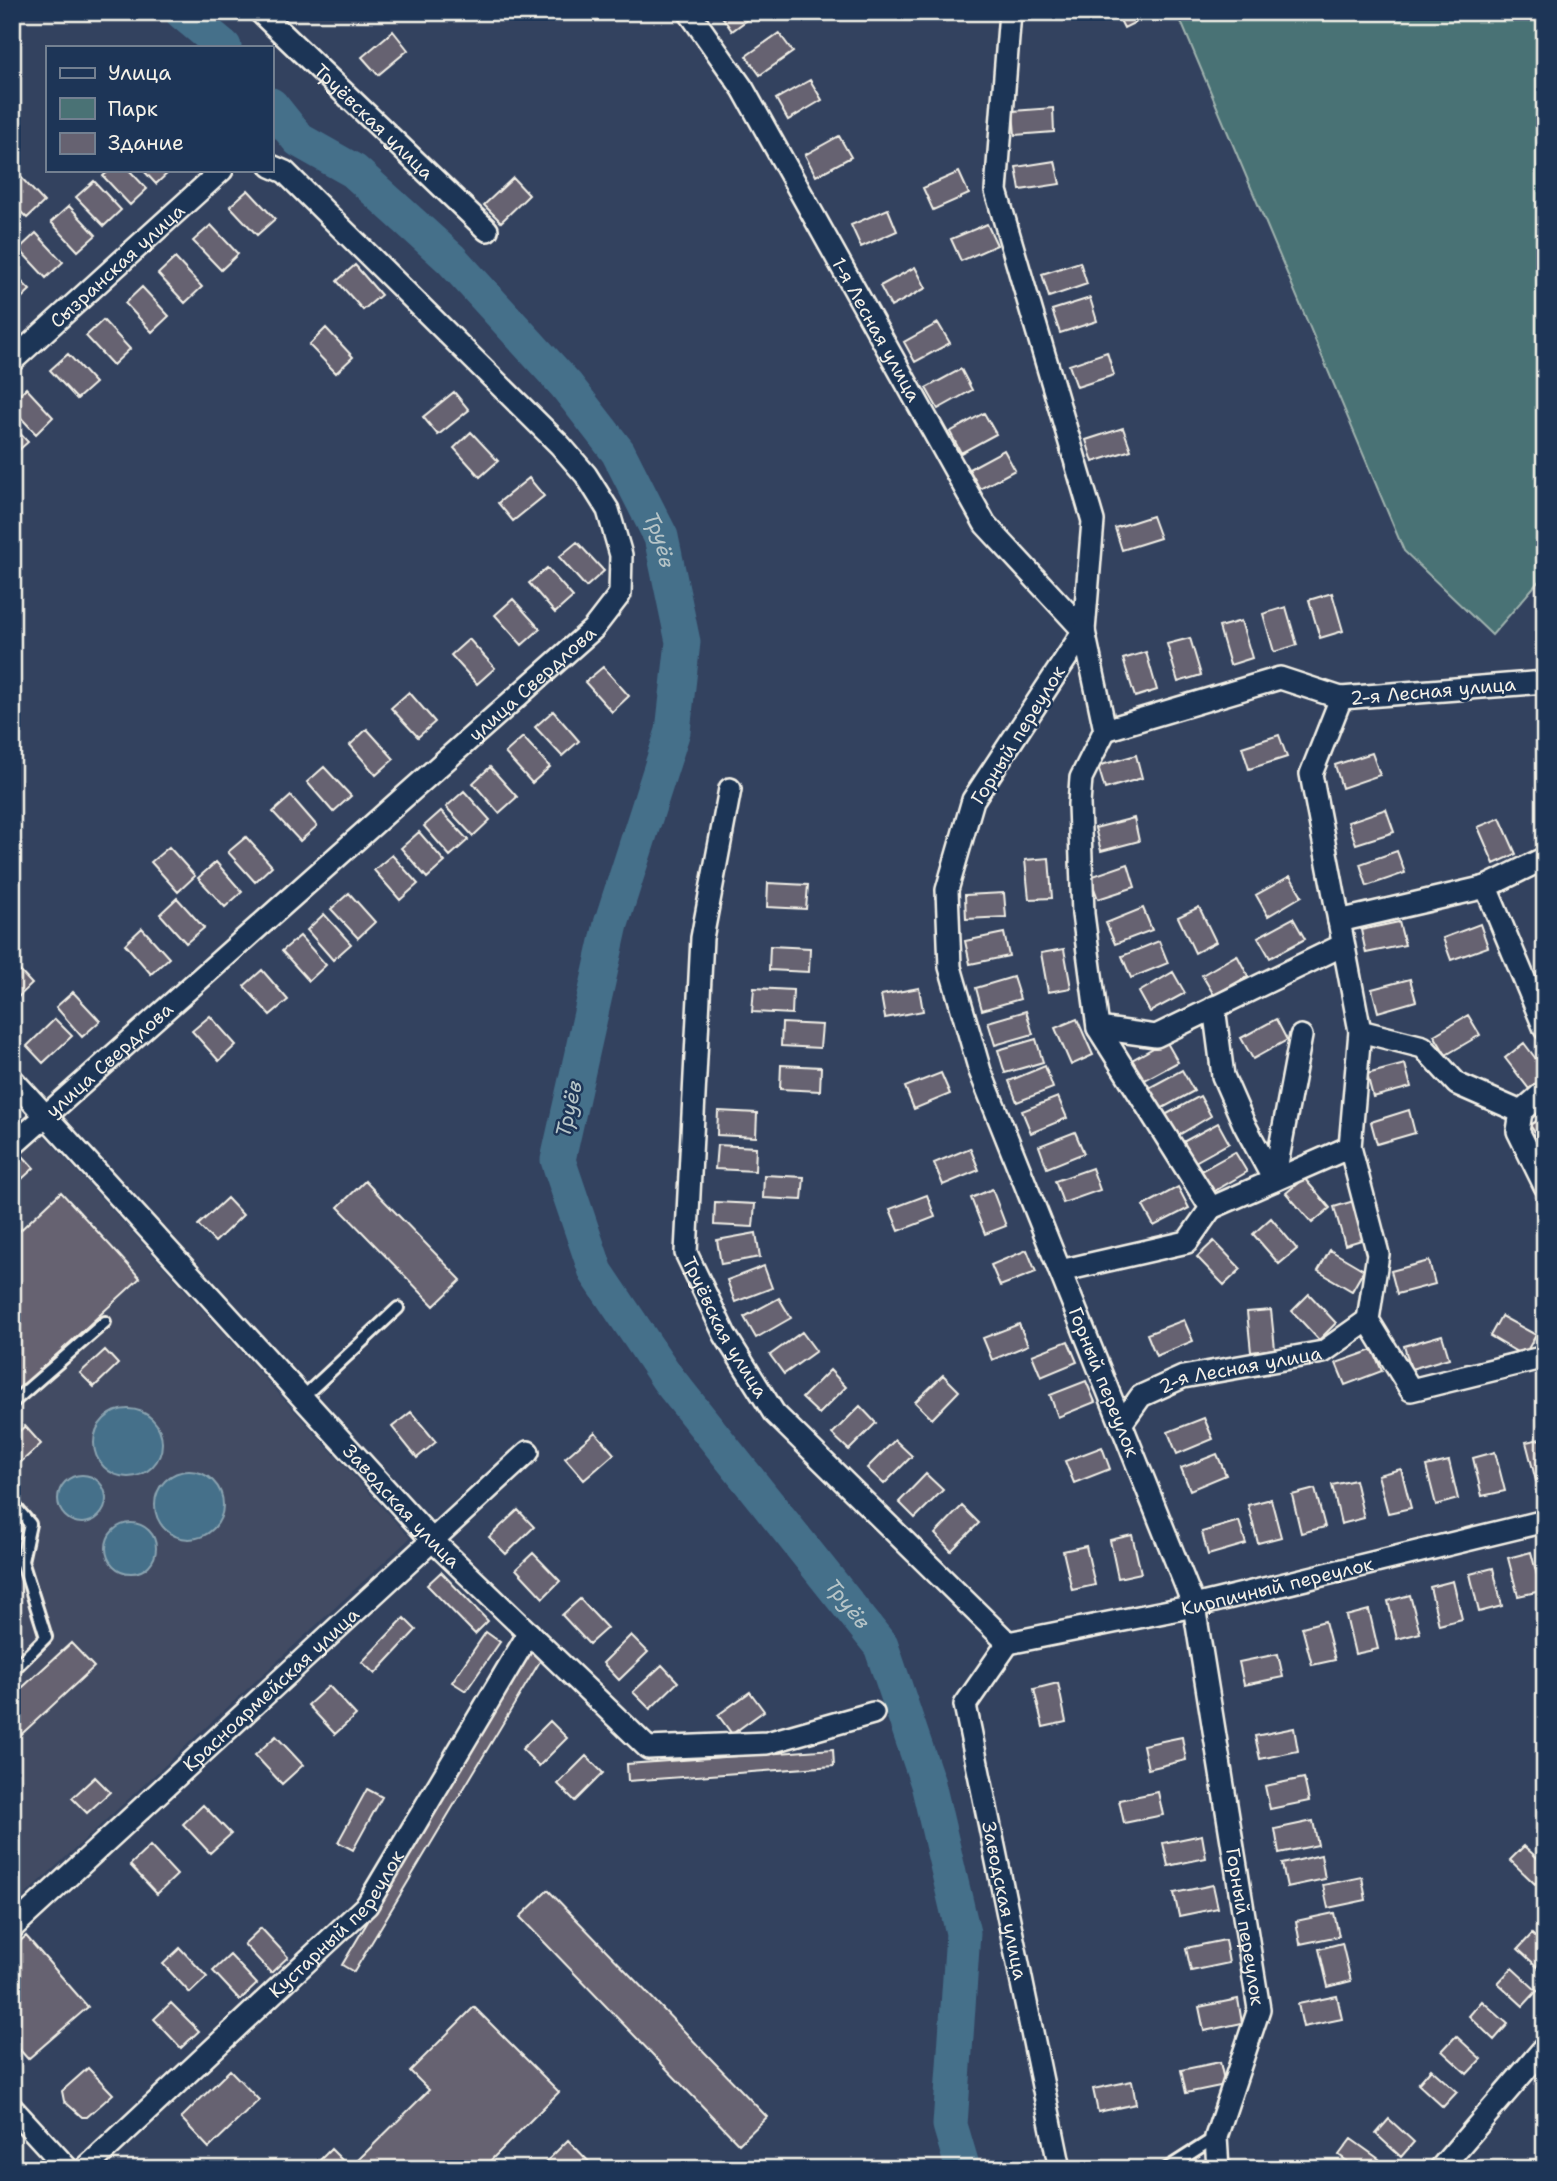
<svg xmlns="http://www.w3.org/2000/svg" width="1557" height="2181" font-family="'Shantell Sans',sans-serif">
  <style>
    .built { fill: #424c64 }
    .green { fill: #4a7275; stroke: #9fb2ae; stroke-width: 2 }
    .water { fill: #446f8a; stroke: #8aa3b0; stroke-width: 2 }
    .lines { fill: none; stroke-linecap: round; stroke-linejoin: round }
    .river { stroke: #446f8a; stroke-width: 35 }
    .building { fill: #666271; stroke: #f4f1e8; stroke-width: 2 }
    .service-casing { stroke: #f4f1e8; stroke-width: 16 }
    .minor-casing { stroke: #f4f1e8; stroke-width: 26 }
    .service { stroke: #1d3557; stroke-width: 10 }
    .minor { stroke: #1d3557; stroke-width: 21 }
    .labels { text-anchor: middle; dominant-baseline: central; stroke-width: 5; stroke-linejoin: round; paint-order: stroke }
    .street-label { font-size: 19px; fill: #f4f1e8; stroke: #1d3557 }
    .water-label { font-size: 21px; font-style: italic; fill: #b6c4c7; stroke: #1d3557 }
  </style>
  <rect width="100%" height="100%" fill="#33425f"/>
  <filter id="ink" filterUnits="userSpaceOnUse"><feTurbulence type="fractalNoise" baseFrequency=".0143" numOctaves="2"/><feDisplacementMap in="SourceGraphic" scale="14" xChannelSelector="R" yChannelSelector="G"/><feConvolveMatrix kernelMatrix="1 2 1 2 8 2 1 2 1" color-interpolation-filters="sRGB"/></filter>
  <g filter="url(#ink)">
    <path class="built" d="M43,1134L410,1538L12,1907V1162Z"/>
    <path class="green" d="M1177,12H1545V574L1492,635L1404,551Z"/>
    <path class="water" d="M94 1443a34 34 0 1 1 68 0a34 34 0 1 1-68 0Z
      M155 1505a34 34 0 1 1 68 0a34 34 0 1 1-68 0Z
      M58 1499a24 24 0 1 1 48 0a24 24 0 1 1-48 0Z
      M106 1548a25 25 0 1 1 50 0a25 25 0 1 1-50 0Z"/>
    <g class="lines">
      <g class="river">
        <path d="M182,12L224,47"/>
        <path id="s1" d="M271,105L299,140L354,171L451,259L566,385L618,452L661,537L683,642L673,731L611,924L558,1160L596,1272L668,1379L881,1646L928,1784L963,1933L950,2125L963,2169"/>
      </g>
    </g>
    <path class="building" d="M719,12H758L732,31Z
      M1116,12H1139L1142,19L1124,28Z
      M393,31L408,50L378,75L362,57Z
      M779,33L793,52L760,75L746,56Z
      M810,80L822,100L788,120L776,99Z
      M1053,108L1054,132L1015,135L1013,111Z
      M839,136L851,157L816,176L805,155Z
      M1055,161L1060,184L1020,190L1016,167Z
      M110,170H129L147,189L130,205L103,176Z
      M143,170H171L156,184Z
      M959,172L969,194L933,210L923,188Z
      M17,173L44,202L27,218L12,203V178Z
      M513,178L529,195L501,222L484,205Z
      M94,181L121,210L104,226L76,197Z
      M248,190L275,219L257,235L230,206Z
      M69,206L96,235L78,251L51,222Z
      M888,209L897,231L861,247L851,225Z
      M987,224L997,245L961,261L951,239Z
      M211,225L238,254L221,270L193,241Z
      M36,233L63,262L46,278L19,249Z
      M175,258L202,287L185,303L158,274Z
      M1080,262L1087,284L1049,297L1042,274Z
      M355,265L381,295L363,310L337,281Z
      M915,267L926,288L891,307L880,286Z
      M12,272L30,290L12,307Z
      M142,287L169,316L152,332L125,303Z
      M1090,298L1097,321L1060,333L1052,310Z
      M103,320L130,349L113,365L86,336Z
      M938,323L950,343L915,362L904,342Z
      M326,328L353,357L336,373L309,345Z
      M1107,352L1114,375L1077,387L1069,365Z
      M68,354L95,383L77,399L50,370Z
      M961,369L972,390L938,409L926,388Z
      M26,388L53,417L36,434L12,408V402Z
      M454,392L469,410L438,435L423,417Z
      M984,413L996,434L961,453L950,432Z
      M12,425L28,442L12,456Z
      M1123,428L1131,450L1093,462L1086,440Z
      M471,432L498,461L480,477L454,448Z
      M1004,450L1015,470L980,489L969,469Z
      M529,478L544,496L513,521L498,503Z
      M1152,516L1160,538L1122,550L1115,528Z
      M577,542L604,571L586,587L559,557Z
      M547,568L573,597L555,613L529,583Z
      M1332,593L1343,631L1320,638L1309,600Z
      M513,599L540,629L522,645L495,615Z
      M1286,607L1297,645L1274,652L1263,614Z
      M1241,621L1252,658L1230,665L1219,627Z
      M1190,638L1201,675L1178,682L1167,644Z
      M469,639L495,668L477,684L451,655Z
      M1146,652L1157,690L1135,697L1123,659Z
      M603,667L629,696L612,712L585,682Z
      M409,692L435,722L418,737L391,708Z
      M553,711L579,741L562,756L535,727Z
      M367,729L394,759L376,775L350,745Z
      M1279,735L1287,757L1249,769L1242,747Z
      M523,737L550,767L532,783L505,753Z
      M1372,753L1380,775L1342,788L1335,765Z
      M1136,755L1142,778L1105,789L1098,766Z
      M324,767L351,796L333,812L307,782Z
      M490,767L517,797L499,813L473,783Z
      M464,791L490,820L473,836L446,807Z
      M291,796L317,826L300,841L273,812Z
      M1386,809L1394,832L1356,844L1348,822Z
      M441,811L468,840L450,856L424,826Z
      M1134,818L1139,841L1101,851L1095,828Z
      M1500,818L1516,854L1494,864L1478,827Z
      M419,832L445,862L427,878L401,848Z
      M246,837L272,866L255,882L228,852Z
      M169,847L195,876L178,892L151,862Z
      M1397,851L1405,873L1367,886L1360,864Z
      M392,855L418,884L400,900L374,870Z
      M1049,858L1052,898L1029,899L1025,860Z
      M216,862L242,892L225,907L198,878Z
      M1128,864L1135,887L1098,899L1090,877Z
      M1290,876L1302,896L1268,916L1256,895Z
      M768,883L808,885L806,909L767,907Z
      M349,893L375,922L358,938L331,909Z
      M1004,893L1006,917L966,919L965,895Z
      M177,898L204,928L186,943L160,914Z
      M1199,907L1216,942L1195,953L1178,917Z
      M1143,908L1152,930L1115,944L1106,923Z
      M324,914L351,944L333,960L307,930Z
      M1293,918L1305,939L1270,958L1258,937Z
      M1399,922L1405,945L1366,953L1361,930Z
      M1480,924L1488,947L1451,960L1443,938Z
      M142,928L169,958L151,974L125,944Z
      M1004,933L1009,956L970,964L965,941Z
      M300,936L326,965L309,981L282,951Z
      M1159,941L1168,963L1131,978L1122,956Z
      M770,946L810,948L809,972L769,970Z
      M1064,949L1071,988L1048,992L1041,953Z
      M1237,955L1248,976L1214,995L1202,975Z
      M16,967L32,984L12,1003V970Z
      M262,970L288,1000L270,1015L244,986Z
      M1173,972L1185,993L1150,1012L1139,992Z
      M1013,977L1020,999L982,1010L976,988Z
      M1410,979L1416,1001L1378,1012L1372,989Z
      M754,988L793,990L792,1014L752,1012Z
      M919,988L923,1011L885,1018L881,995Z
      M73,992L100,1021L82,1037L56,1007Z
      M1026,1011L1033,1034L995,1045L988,1022Z
      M1468,1015L1480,1035L1446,1055L1434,1035Z
      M210,1016L236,1045L219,1061L192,1031Z
      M55,1019L72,1036L43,1063L27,1046Z
      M1077,1019L1093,1055L1071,1065L1055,1028Z
      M1276,1019L1287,1040L1253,1059L1241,1038Z
      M782,1023L822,1025L820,1048L781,1046Z
      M1036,1039L1043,1062L1005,1073L998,1050Z
      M1166,1041L1178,1062L1143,1081L1132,1060Z
      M1524,1043L1545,1071V1077L1529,1089L1505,1058Z
      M1405,1064L1411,1087L1373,1097L1367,1074Z
      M781,1065L821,1067L820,1091L780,1089Z
      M1045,1066L1053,1088L1017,1102L1009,1081Z
      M1182,1070L1194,1091L1159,1110L1147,1089Z
      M941,1073L950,1094L914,1109L905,1087Z
      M1200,1096L1211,1116L1177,1136L1165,1115Z
      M1058,1097L1067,1118L1031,1133L1022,1111Z
      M1409,1110L1415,1133L1377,1144L1371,1122Z
      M718,1111L757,1113L756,1137L717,1135Z
      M1545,1116V1148L1530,1125Z
      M1218,1123L1229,1143L1195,1162L1183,1142Z
      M1075,1132L1084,1153L1047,1168L1039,1146Z
      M717,1145L756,1147L755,1171L715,1169Z
      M970,1148L979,1170L943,1185L934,1163Z
      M1235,1152L1247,1172L1213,1192L1201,1171Z
      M22,1155L34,1168L12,1188V1164Z
      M1092,1168L1100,1190L1063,1203L1055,1181Z
      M764,1175L804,1177L802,1200L763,1198Z
      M1304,1178L1330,1208L1312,1223L1286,1193Z
      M365,1181L461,1280L434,1306L338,1207Z
      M1178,1187L1189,1208L1154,1226L1143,1206Z
      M992,1189L1006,1226L985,1234L971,1198Z
      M61,1192L140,1278L12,1396V1238Z
      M927,1195L935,1217L899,1231L890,1209Z
      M227,1198L243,1215L215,1242L198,1225Z
      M1357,1200L1368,1238L1345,1245L1334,1207Z
      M715,1202L755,1204L753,1227L714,1225Z
      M1271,1218L1297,1249L1279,1264L1253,1234Z
      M756,1233L760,1257L721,1264L717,1240Z
      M1214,1241L1241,1269L1224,1285L1197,1257Z
      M1027,1250L1036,1272L1000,1286L991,1265Z
      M1330,1250L1364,1270L1352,1291L1318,1271Z
      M1429,1261L1435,1284L1397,1294L1391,1271Z
      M764,1266L772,1288L735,1302L727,1280Z
      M1309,1294L1336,1323L1319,1340L1292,1311Z
      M779,1298L791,1318L756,1338L744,1317Z
      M1271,1310L1275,1349L1251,1352L1247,1312Z
      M1501,1316L1536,1335L1524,1356L1490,1336Z
      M1184,1320L1193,1341L1156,1356L1147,1334Z
      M1019,1324L1028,1345L992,1360L983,1338Z
      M802,1332L816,1351L784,1374L770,1355Z
      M1442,1335L1449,1358L1411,1369L1404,1346Z
      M1068,1341L1077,1362L1041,1377L1032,1355Z
      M105,1350L118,1364L94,1387L80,1373Z
      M1373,1350L1382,1371L1345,1385L1336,1363Z
      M830,1370L846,1387L819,1414L802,1398Z
      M943,1375L959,1391L932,1419L915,1402Z
      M1086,1381L1095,1402L1058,1417L1050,1395Z
      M860,1406L876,1423L849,1450L832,1434Z
      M411,1412L436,1442L417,1458L392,1427Z
      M1204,1418L1213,1439L1177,1454L1168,1432Z
      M25,1426L41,1444L21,1462L12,1452V1438Z
      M595,1432L614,1454L584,1480L565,1458Z
      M1545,1438V1478L1536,1481L1526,1442Z
      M895,1440L912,1456L884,1484L867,1468Z
      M1102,1447L1110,1469L1074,1483L1065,1461Z
      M1495,1452L1505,1491L1482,1496L1473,1458Z
      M1217,1454L1226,1475L1190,1490L1181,1468Z
      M1449,1461L1458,1499L1436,1505L1426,1466Z
      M1401,1469L1411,1508L1388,1513L1378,1475Z
      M926,1474L943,1490L915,1518L899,1502Z
      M1355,1480L1364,1518L1341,1524L1332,1485Z
      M1315,1489L1325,1527L1301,1533L1292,1495Z
      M1271,1499L1281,1537L1258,1543L1248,1505Z
      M962,1506L979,1523L951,1551L935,1534Z
      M518,1510L534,1527L506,1554L489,1537Z
      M1239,1521L1246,1544L1208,1555L1202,1532Z
      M1132,1535L1141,1573L1118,1578L1110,1540Z
      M1086,1546L1095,1585L1072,1590L1063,1551Z
      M1531,1552L1541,1591L1518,1596L1508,1558Z
      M533,1553L560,1581L543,1598L516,1569Z
      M1493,1568L1502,1606L1479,1612L1470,1574Z
      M441,1572L488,1621L475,1634L427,1585Z
      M1453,1581L1462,1619L1439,1625L1430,1587Z
      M1410,1595L1420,1633L1397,1639L1388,1601Z
      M580,1599L607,1628L589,1644L562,1615Z
      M1369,1610L1378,1649L1355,1654L1346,1616Z
      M404,1618L416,1630L375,1674L362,1662Z
      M1325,1621L1335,1660L1312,1665L1302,1627Z
      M486,1632L500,1642L466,1691L452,1682Z
      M631,1635L648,1652L619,1680L603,1663Z
      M71,1643L94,1667L12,1743V1697Z
      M529,1651L542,1658L354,1972L342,1965Z
      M1278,1654L1283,1677L1244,1685L1239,1662Z
      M662,1665L678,1682L650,1709L633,1692Z
      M1058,1683L1066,1722L1043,1727L1034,1689Z
      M329,1686L356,1715L335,1734L308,1705Z
      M750,1692L764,1711L732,1734L718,1715Z
      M550,1721L567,1738L539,1766L522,1749Z
      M1294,1728L1298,1751L1260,1759L1255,1736Z
      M276,1736L303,1765L282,1784L255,1755Z
      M1182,1737L1186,1760L1148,1769L1143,1745Z
      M833,1749L834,1766L628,1781L627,1764Z
      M586,1756L603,1773L575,1801L558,1784Z
      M95,1777L110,1792L87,1813L72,1798Z
      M1304,1778L1309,1801L1270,1809L1265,1786Z
      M367,1789L382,1797L353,1850L338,1842Z
      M1158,1792L1163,1815L1124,1823L1119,1800Z
      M203,1805L231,1834L210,1853L183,1824Z
      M1313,1821L1318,1845L1279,1853L1275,1829Z
      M1202,1835L1206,1858L1168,1866L1163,1843Z
      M150,1846L177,1875L157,1894L130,1865Z
      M1524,1846L1545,1865V1873L1535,1884L1510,1860Z
      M1321,1855L1325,1879L1287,1887L1282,1864Z
      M1362,1877L1366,1900L1328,1908L1323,1885Z
      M1213,1885L1218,1908L1179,1916L1174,1893Z
      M548,1890L767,2117L739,2144L520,1917Z
      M1334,1913L1339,1936L1300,1944L1296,1921Z
      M261,1928L288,1957L271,1973L244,1944Z
      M1532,1934L1545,1946L1543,1972L1518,1949Z
      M26,1936L88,2007L28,2059L12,2041V1948Z
      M1225,1940L1229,1963L1191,1971L1186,1948Z
      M1342,1943L1351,1981L1328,1987L1319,1949Z
      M180,1948L207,1977L190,1993L163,1964Z
      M230,1955L257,1984L240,2000L213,1971Z
      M1512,1968L1537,1991L1523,2006L1498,1983Z
      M1337,1996L1342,2019L1303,2027L1298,2004Z
      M1238,1999L1242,2023L1204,2031L1199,2007Z
      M1482,2001L1508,2024L1494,2040L1469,2016Z
      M171,2003L199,2031L181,2048L154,2019Z
      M474,2007L559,2092L482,2169H311L331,2149L350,2168L429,2090L410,2071Z
      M1456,2036L1481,2059L1467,2074L1442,2051Z
      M1220,2062L1225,2085L1186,2093L1181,2070Z
      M88,2068L113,2094L87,2117H82L64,2101L62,2091Z
      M1431,2069L1457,2092L1443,2107L1418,2084Z
      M230,2070L259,2100L209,2148L181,2118Z
      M1132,2081L1136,2104L1098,2112L1093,2089Z
      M1389,2119L1414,2142L1401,2157L1376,2134Z
      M1351,2139L1379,2159L1372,2169H1357L1339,2155Z
      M568,2140L596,2169H539Z"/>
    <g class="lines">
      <defs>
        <path id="service" d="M303,1397L398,1308
          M12,1403L105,1322
          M12,1503L30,1524L22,1561L12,1559
          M12,1671L46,1637L22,1561
          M1166,2169L1216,2137"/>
        <g id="minor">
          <path id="s2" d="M260,12L487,230"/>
          <path id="s3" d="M689,12L743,89L985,524L1084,631L1093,521L996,191L1010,12"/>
          <path id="s4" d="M12,361L222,170"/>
          <path id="s5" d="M1084,631L973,800L947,890L950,967L980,1071L1194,1606L1259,2009L1216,2137L1218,2169"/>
          <path d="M1084,631L1105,730L1280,678L1341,698"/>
          <path d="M1545,682L1341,698L1311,774L1360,1031L1350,1147L1378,1254L1368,1320L1411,1390L1545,1357"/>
          <path id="s6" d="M730,789L702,938L686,1253L725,1335L774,1413L1008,1643"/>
          <path d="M1486,887L1545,1029"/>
          <path d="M1339,921L1486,887L1545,858"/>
          <path d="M1214,1007L1223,1076L1244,1124L1274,1180L1301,1036"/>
          <path d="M1098,1028L1156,1036L1343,945"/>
          <path d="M1360,1031L1423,1047L1457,1084L1521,1112"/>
          <path id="s7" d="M12,1079L432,1540L648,1748L767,1743L873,1713"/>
          <path d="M1545,1091L1521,1112L1518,1131L1545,1186"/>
          <path id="s8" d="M12,1146L593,629L620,594L621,555L608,510L586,475L560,445L285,172L271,166"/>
          <path d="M1211,1208L1350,1147"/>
          <path d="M1060,1271L1187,1242L1211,1208L1098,1028L1083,914L1079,804L1081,778L1105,730"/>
          <path id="s9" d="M1121,1424L1141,1396L1183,1377L1323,1352L1368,1320"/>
          <path id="s10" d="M1008,1643L1194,1606L1545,1521"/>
          <path id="s11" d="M1008,1643L965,1705L1060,2169"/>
          <path id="s12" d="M12,1928L528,1452"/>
          <path d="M12,2108L68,2169"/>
          <path id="s13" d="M85,2169L367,1905L529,1633"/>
          <path d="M1440,2169L1545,2047"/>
        </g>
      </defs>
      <use href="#service" class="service-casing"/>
      <use href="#minor" class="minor-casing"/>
      <use href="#service" class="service"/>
      <use href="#minor" class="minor"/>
    </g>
  </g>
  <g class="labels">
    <g class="street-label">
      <text stroke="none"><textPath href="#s2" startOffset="158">Труёвская улица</textPath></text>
      <text stroke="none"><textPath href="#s4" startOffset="142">Сызранская улица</textPath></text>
      <text stroke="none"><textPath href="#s3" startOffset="369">1-я Лесная улица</textPath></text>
      <text stroke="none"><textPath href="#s8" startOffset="696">улица Свердлова</textPath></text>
      <text transform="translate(1433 691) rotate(-5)">2-я Лесная улица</text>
      <text transform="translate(1018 735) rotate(-58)">Горный переулок</text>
      <text stroke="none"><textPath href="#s8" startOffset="130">улица Свердлова</textPath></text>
      <text stroke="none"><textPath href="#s6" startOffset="551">Труёвская улица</textPath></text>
      <text stroke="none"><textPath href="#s9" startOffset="138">2-я Лесная улица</textPath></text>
      <text stroke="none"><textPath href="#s5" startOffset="816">Горный переулок</textPath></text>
      <text stroke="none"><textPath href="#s7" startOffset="578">Заводская улица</textPath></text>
      <text stroke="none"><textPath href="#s10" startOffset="275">Кирпичный переулок</textPath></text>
      <text stroke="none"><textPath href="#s12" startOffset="352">Красноармейская улица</textPath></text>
      <text stroke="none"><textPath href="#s11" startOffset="275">Заводская улица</textPath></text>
      <text stroke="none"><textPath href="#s13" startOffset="352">Кустарный переулок</textPath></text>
      <text stroke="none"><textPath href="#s5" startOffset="1382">Горный переулок</textPath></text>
    </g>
    <g class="water-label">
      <text stroke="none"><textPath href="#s1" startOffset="592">Труёв</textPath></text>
      <text transform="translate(569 1109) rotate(-77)">Труёв</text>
      <text stroke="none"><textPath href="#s1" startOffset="1766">Труёв</textPath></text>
    </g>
  </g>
  <rect width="1557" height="2181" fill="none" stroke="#1d3557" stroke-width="42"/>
  <rect x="21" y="21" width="1515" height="2139" fill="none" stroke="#f4f1e8" stroke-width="2.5" filter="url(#ink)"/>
  <rect x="46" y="46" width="228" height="126" fill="#1d3557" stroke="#738091" stroke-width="2"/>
  <rect x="60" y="68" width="35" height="10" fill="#1d3557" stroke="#738091" stroke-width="2"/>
  <text x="108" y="80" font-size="21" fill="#f4f1e8">Улица</text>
  <rect x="60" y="98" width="35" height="21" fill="#4a7275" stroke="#738091" stroke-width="2"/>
  <text x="108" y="116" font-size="21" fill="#f4f1e8">Парк</text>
  <rect x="60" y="133" width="35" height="21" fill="#666271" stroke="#738091" stroke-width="2"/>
  <text x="108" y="150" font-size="21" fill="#f4f1e8">Здание</text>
</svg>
